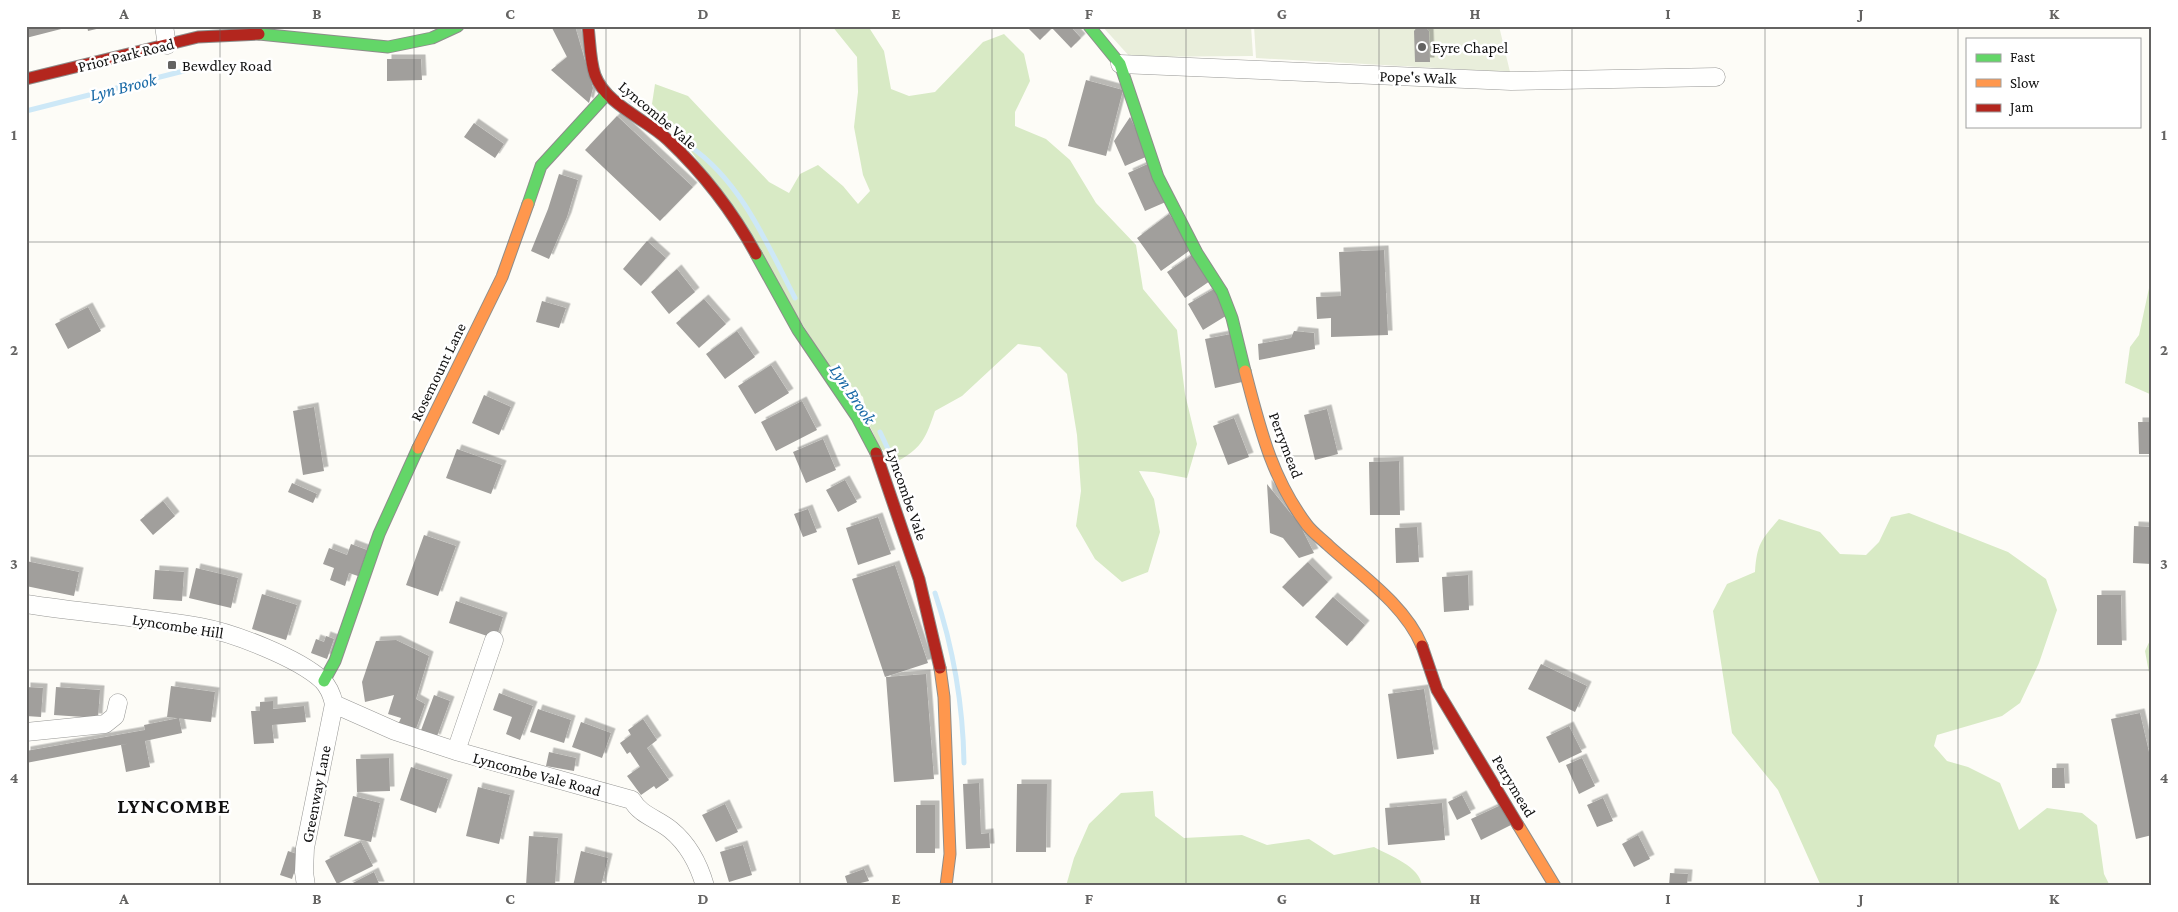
<svg xmlns="http://www.w3.org/2000/svg" width="2178" height="912" font-family="'Crimson Pro',serif">
  <style>
    .forest { fill: #d8eac5 }
    .cemetery { fill: #e9eedb }
    .lines { fill: none; stroke-linecap: round; stroke-linejoin: round }
    .stream { stroke: #cde8f7; stroke-width: 5 }
    .building { fill: #a19f9c; filter: url(#shadow) }
    .street-casing { stroke: #979795; stroke-width: 19 }
    .fast-casing { stroke: #8e8d8b; stroke-width: 13 }
    .slow-casing { stroke: #8e8d8b; stroke-width: 13 }
    .jam-casing { stroke: #8e8d8b; stroke-width: 13 }
    .street { stroke: #fffffe; stroke-width: 18 }
    .fast { stroke: #63d668; stroke-width: 11 }
    .slow { stroke: #ff974d; stroke-width: 11 }
    .jam { stroke: #b3261e; stroke-width: 11 }
    .grid { fill: none; stroke: #646362; stroke-width: 1; stroke-opacity: 0.55 }
    .poi-dot { fill: #646362; stroke: #fff; stroke-width: 2 }
    .labels { text-anchor: middle; dominant-baseline: central; stroke-width: 5; stroke-linejoin: round; paint-order: stroke }
    .poi-label { font-size: 16px; fill: #111; stroke: #fff; text-anchor: start }
    .street-label { font-size: 16px; fill: #111; stroke: #fff }
    .water-label { font-size: 18px; font-style: italic; fill: #1768a6; stroke: #fff }
    .district-label { font-size: 21px; font-weight: bold; letter-spacing: 1px; fill: #111; stroke: #fff }
    .neatline { fill: none; stroke: #646362; stroke-width: 2 }
    .grid-label { font-size: 16px; text-anchor: middle; font-weight: bold; fill: #646362 }
  </style>
  <defs>
    <filter id="shadow"><feDropShadow dx="4.5" dy="-4.5" stdDeviation="0" flood-color="#0004"/></filter>
  </defs>
  <rect width="100%" height="100%" fill="#fdfcf7"/>
  <path class="forest" d="M832,26H868L884,51L891,89L909,96L935,92L983,42L1004,34L1024,54L1030,81L1015,112V126L1046,139L1070,160L1096,203L1136,245L1143,289L1177,330L1185,394L1197,444L1187,478L1154,472L1139,471L1154,499L1160,532L1148,572L1122,582L1095,559L1076,526L1081,491L1077,435L1067,374L1040,347L1018,344L962,396L935,411C926,437 923,447 898,461L880,448L868,422L863,397L829,366L701,165L674,128L652,104L655,84L688,96L769,182L789,193L800,174L818,165L843,186L858,204L870,191L863,175L854,127L858,92L857,57Z
    M2152,274V395L2125,383L2130,347L2139,335Z
    M1909,513L2008,552L2046,579L2057,610L2039,663L2020,703L2002,716L1937,735L1934,746L1947,761L1968,767L2000,783L2019,830L2047,808L2082,813L2097,825L2104,874L2110,886H1821L1778,790L1732,733L1713,611L1727,584L1755,572C1757,544 1761,540 1779,519L1820,532L1840,554L1866,555L1879,542L1891,517Z
    M2152,636V689L2145,651Z
    M1153,791L1155,816L1184,838L1242,835L1267,845L1309,839L1334,855L1374,847C1390,856 1420,866 1422,886H1066L1074,858L1089,824L1121,793Z"/>
  <path class="cemetery" d="M1102,26H1251L1253,56L1130,57Z
    M1254,26H1499L1510,72L1256,58Z"/>
  <g class="lines">
    <path class="stream" d="M624,86L631,101
      M26,111L219,62
      M691,147C742,183 767,244 795,298
      M880,432L888,449
      M935,593C954,650 963,703 964,763"/>
  </g>
  <path class="building" d="M26,26H69V27L26,38Z
    M87,26H105V27L88,31Z
    M551,26H575L593,88L589,103L551,70L567,57Z
    M1026,26H1070L1081,38L1071,48L1052,28L1040,40Z
    M1418,26H1424L1429,31L1430,62H1415L1414,31Z
    M387,59H421L422,80L387,81Z
    M1086,80L1123,90L1106,156L1068,146Z
    M617,116L693,187L660,221L585,150Z
    M1130,117L1148,156L1125,166L1114,141Z
    M474,123L504,144L495,158L464,137Z
    M1150,163L1168,201L1145,211L1128,173Z
    M559,174L578,180L567,217L549,259L531,251L548,209Z
    M1169,214L1193,248L1161,271L1137,238Z
    M647,241L666,258L641,286L623,269Z
    M1384,250L1388,335L1331,337V318L1317,319L1316,297L1341,296L1339,252Z
    M1192,255L1210,281L1185,298L1167,272Z
    M677,269L695,292L669,314L651,292Z
    M1214,289L1229,314L1203,330L1188,304Z
    M704,299L726,324L699,348L676,323Z
    M542,301L566,308L559,328L536,322Z
    M88,307L101,331L68,349L55,324Z
    M737,331L755,357L725,379L706,354Z
    M1294,331L1314,333L1315,349L1259,360L1258,344L1291,338Z
    M1231,334L1242,382L1215,388L1205,339Z
    M771,365L789,393L755,414L738,386Z
    M484,395L511,407L499,435L472,423Z
    M802,401L817,430L776,451L761,422Z
    M314,407L324,471L303,475L293,411Z
    M1327,409L1338,454L1315,460L1304,415Z
    M1234,418L1249,457L1228,465L1213,426Z
    M2138,422H2152V454H2139Z
    M823,439L836,470L806,483L793,452Z
    M457,449L502,465L491,494L446,478Z
    M1399,461L1400,515H1370L1369,462Z
    M845,480L857,502L838,512L826,490Z
    M292,483L317,494L313,503L288,492Z
    M1267,484L1300,525L1314,553L1299,558L1283,538L1270,533Z
    M163,501L175,516L153,535L140,520Z
    M808,509L817,532L803,537L794,514Z
    M878,517L891,554L858,565L846,528Z
    M2134,526L2152,527V564L2133,563Z
    M1417,527L1419,562L1396,563L1395,528Z
    M424,535L456,546L438,596L406,585Z
    M351,544L367,550L358,576L349,573L345,586L330,580L334,568L323,564L329,548L347,555Z
    M26,561L79,572L74,596L26,586Z
    M1308,562L1328,582L1303,607L1282,587Z
    M895,565L928,663L885,677L852,579Z
    M196,568L238,578L231,608L189,598Z
    M155,570L184,572L182,601L153,599Z
    M1468,575L1469,610L1444,612L1442,577Z
    M262,594L297,605L286,640L252,629Z
    M2097,595H2121L2122,645H2097Z
    M1333,597L1365,625L1347,646L1315,617Z
    M456,601L503,617L496,639L449,623Z
    M326,636L334,639L327,659L311,653L316,639L324,642Z
    M396,640L429,656L416,699L425,704L413,737L395,731L401,718L388,714L394,695L365,702L362,682L376,641Z
    M1541,664L1587,686L1575,712L1528,689Z
    M926,674L934,779L894,782L886,677Z
    M171,686L215,692L211,722L167,717Z
    M26,687L43,688L41,717L26,716Z
    M56,687L100,690L98,718L54,715Z
    M1424,689L1434,754L1397,759L1388,694Z
    M499,693L533,706L520,740L506,734L512,717L493,710Z
    M434,695L450,701L436,739L420,733Z
    M273,701V709L304,706L306,722L272,725L274,743L254,744L251,711H260V702Z
    M538,709L571,720L564,743L530,732Z
    M2140,713L2152,765V835L2136,839L2111,719Z
    M179,718L182,733L145,741L150,767L126,772L121,745L131,743L26,763V751L145,730L144,725Z
    M643,719L657,740L647,748L669,780L656,789L654,786L641,795L627,776L640,767L630,752L627,754L620,743L631,735L628,730Z
    M581,722L611,733L602,758L572,747Z
    M1569,726L1582,752L1559,763L1546,737Z
    M549,752L576,758L574,771L546,766Z
    M389,758L390,791L357,792L356,759Z
    M1582,758L1595,786L1579,794L1566,765Z
    M411,767L448,779L436,813L400,800Z
    M2052,768H2064L2065,788H2052Z
    M979,783L981,834L989,833L990,848L966,849L963,784Z
    M1017,784H1047L1046,852H1016Z
    M478,787L510,795L499,844L466,836Z
    M1462,795L1471,813L1457,820L1448,802Z
    M353,796L380,803L371,842L344,836Z
    M1603,798L1613,821L1597,827L1587,805Z
    M1442,803L1445,840L1388,845L1385,808Z
    M725,804L738,832L716,842L702,815Z
    M916,805H935V853H916Z
    M1501,805L1511,825L1481,840L1471,819Z
    M1638,835L1650,859L1634,867L1622,844Z
    M529,836L558,838L555,886H526Z
    M361,842L373,866L337,884L325,861Z
    M743,845L752,875L729,882L720,852Z
    M288,851L300,855L292,879L280,875Z
    M581,851L608,858L601,886H573Z
    M864,869L869,881L848,886L845,876Z
    M374,872L380,886H347Z
    M1670,873L1688,874L1687,886H1669Z"/>
  <g class="lines">
    <defs>
      <path id="street" d="M164,26L167,45
        M1120,64L1511,81L1716,77
        M26,604C84,613 143,617 201,627C234,633 298,658 322,680C329,687 332,695 334,704L305,848L304,872L306,886
        M334,704L395,731L456,751L632,800C640,815 658,819 671,830C688,844 699,865 705,886
        M26,732L105,724L115,716L118,703
        M456,751L494,640"/>
      <path id="fast" d="M1089,26L1120,64L1158,177L1197,253L1222,292L1232,318L1245,371
        M259,34L388,47L432,38L458,26
        M528,204L541,166L607,94
        M756,254L798,330L857,417L876,453
        M324,681L335,661L379,534L418,448"/>
      <path id="slow" d="M1245,371C1260,428 1271,477 1307,525C1313,533 1322,539 1329,546C1361,575 1405,605 1422,646
        M418,448L502,277L528,204
        M940,668L944,697L950,854L946,886
        M1518,825L1555,886"/>
      <path id="jam" d="M588,26C590,41 590,61 595,75C606,105 646,119 668,140C703,173 733,212 756,254
        M26,79L198,37L259,34
        M876,453L919,579L940,668
        M1422,646L1437,690L1518,825"/>
    </defs>
    <use href="#street" class="street-casing"/>
    <use href="#fast" class="fast-casing"/>
    <use href="#slow" class="slow-casing"/>
    <use href="#jam" class="jam-casing"/>
    <use href="#street" class="street"/>
    <use href="#fast" class="fast"/>
    <use href="#slow" class="slow"/>
    <use href="#jam" class="jam"/>
  </g>
  <path class="grid" d="M220,26V886M414,26V886M606,26V886M800,26V886M992,26V886M1186,26V886M1379,26V886M1572,26V886M1765,26V886M1958,26V886M26,242H2152M26,456H2152M26,670H2152"/>
  <g class="poi-dot">
    <circle cx="1422" cy="47" r="5"/>
    <rect x="167" y="60" width="10" height="10" rx="2.5"/>
  </g>
  <g class="labels">
    <g class="poi-label">
      <text x="1432" y="47">Eyre Chapel</text>
      <text x="182" y="65">Bewdley Road</text>
    </g>
    <g class="street-label">
      <text transform="translate(126 55) rotate(-14)">Prior Park Road</text>
      <text transform="translate(1418 77) rotate(2)">Pope's Walk</text>
      <text transform="translate(658 115) rotate(40)">Lyncombe Vale</text>
      <text transform="translate(438 372) rotate(-64)">Rosemount Lane</text>
      <text transform="translate(1286 445) rotate(69)">Perrymead</text>
      <text transform="translate(907 494) rotate(71)">Lyncombe Vale</text>
      <text transform="translate(178 626) rotate(9)">Lyncombe Hill</text>
      <text transform="translate(537 774) rotate(15)">Lyncombe Vale Road</text>
      <text transform="translate(1514 786) rotate(59)">Perrymead</text>
      <text transform="translate(316 794) rotate(-79)">Greenway Lane</text>
    </g>
    <g class="water-label">
      <text transform="translate(123 87) rotate(-14)">Lyn Brook</text>
      <text transform="translate(853 394) rotate(56)">Lyn Brook</text>
    </g>
    <g class="district-label">
      <text x="174" y="806">LYNCOMBE</text>
    </g>
  </g>
  <rect width="2178" height="912" fill="none" stroke="#ffffff" stroke-width="55"/>
  <rect x="1966" y="38" width="175" height="90" fill="#ffffff" stroke="#a0a0a0"/>
  <rect x="1976" y="54" width="25" height="8" fill="#63d668" stroke="#a0a0a0"/>
  <text x="2010" y="62" font-size="15" fill="#111111">Fast</text>
  <rect x="1976" y="79" width="25" height="8" fill="#ff974d" stroke="#a0a0a0"/>
  <text x="2010" y="88" font-size="15" fill="#111111">Slow</text>
  <rect x="1976" y="104" width="25" height="8" fill="#b3261e" stroke="#a0a0a0"/>
  <text x="2010" y="112" font-size="15" fill="#111111">Jam</text>
  <rect x="28" y="28" width="2122" height="856" class="neatline"/>
  <g class="grid-label">
    <text x="124" y="19">A</text>
    <text x="317" y="19">B</text>
    <text x="510" y="19">C</text>
    <text x="703" y="19">D</text>
    <text x="896" y="19">E</text>
    <text x="1089" y="19">F</text>
    <text x="1282" y="19">G</text>
    <text x="1475" y="19">H</text>
    <text x="1668" y="19">I</text>
    <text x="1861" y="19">J</text>
    <text x="2054" y="19">K</text>
    <text x="14" y="140">1</text>
    <text x="2164" y="140">1</text>
    <text x="14" y="355">2</text>
    <text x="2164" y="355">2</text>
    <text x="14" y="569">3</text>
    <text x="2164" y="569">3</text>
    <text x="14" y="783">4</text>
    <text x="2164" y="783">4</text>
    <text x="124" y="904">A</text>
    <text x="317" y="904">B</text>
    <text x="510" y="904">C</text>
    <text x="703" y="904">D</text>
    <text x="896" y="904">E</text>
    <text x="1089" y="904">F</text>
    <text x="1282" y="904">G</text>
    <text x="1475" y="904">H</text>
    <text x="1668" y="904">I</text>
    <text x="1861" y="904">J</text>
    <text x="2054" y="904">K</text>
  </g>
</svg>
